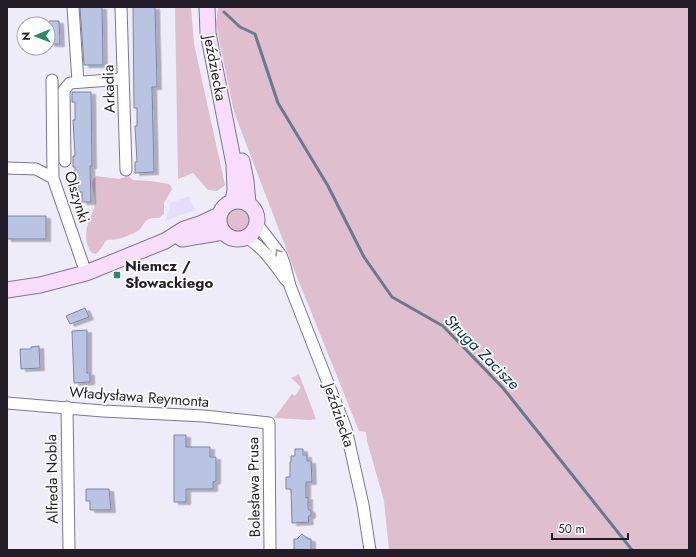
<svg xmlns="http://www.w3.org/2000/svg" width="696" height="557" font-family="Jost,sans-serif">
  <style>
    .built { fill: #e4ddfd }
    .green { fill: #dfbece }
    .lines { fill: none; stroke-linecap: round; stroke-linejoin: round }
    .stream { stroke: #687a8d; stroke-width: 3 }
    .building { fill: #b9c4e3; stroke: #7b86a3; filter: url(#shadow) }
    .street-casing { stroke: #7d7693; stroke-width: 13 }
    .secondary-casing { stroke: #7d7693; stroke-width: 17 }
    .street { stroke: #fff; stroke-width: 11 }
    .secondary { stroke: #f7ddfb; stroke-width: 15 }
    .oneway { stroke: #9b9a9f }
    .poi-dot { fill: #268b66; stroke: #fff; stroke-width: 1.5 }
    .labels { text-anchor: middle; dominant-baseline: central; stroke-width: 3.5; stroke-linejoin: round; paint-order: stroke }
    .street-label { font-size: 15px; fill: #211e2a; stroke: #fff }
    .poi-label { font-size: 15px; font-weight: bold; fill: #211e2a; stroke: #fff; text-anchor: start }
    .water-label { font-size: 16px; font-style: italic; fill: #013453; stroke: #fff }
  </style>
  <defs>
    <filter id="shadow"><feDropShadow dx="4.5" dy="2.5" stdDeviation="0" flood-color="#0004"/></filter>
  </defs>
  <rect width="100%" height="100%" fill="#efecf9"/>
  <path class="built" d="M189,196L195,210L165,221L171,203Z"/>
  <path class="green" d="M175,7H191L194,44L225,185L217,191L208,190L193,173L178,179Z
    M218,7H689V550H389L384,501L367,441L366,432L359,431L295,272L234,112L216,24Z
    M96,176L119,179L128,176L133,180L151,181L169,184L171,186L172,189L164,203V214L159,218C140,217 147,226 136,232C127,237 117,240 107,240C103,244 101,250 96,254L92,253C85,245 85,233 88,223C90,216 95,210 95,202C95,193 88,183 96,176Z
    M225 220a13 13 0 1 1 26 0a13 13 0 1 1-26 0Z
    M299,374L316,419L310,420L274,418L292,394L295,396L301,387L291,378Z"/>
  <g class="lines">
    <path class="stream" d="M224,12L240,27L255,34L278,103L328,186L364,257L392,297L443,326L503,388L632,550"/>
  </g>
  <path class="building" d="M80,7H102L103,65H84Z
    M133,7H155L157,87H152L154,172L135,173V162H137L135,126H137V108H134Z
    M49,21H59L60,44H50V38H48Z
    M72,92H91L92,166H90L91,202H82V192H79L78,184L75,185V167H73V156H75L73,120H75V102H72Z
    M7,216H46V239H7Z
    M85,308L89,317L70,324L66,316Z
    M87,330V373H90V382L74,383L72,331Z
    M39,346L40,368L21,369L20,349H31V347Z
    M174,435H186V447H210V457H216V481L213,482V489H186V502H174Z
    M295,449H303V455H307V461H311L312,482H306V498L308,497V509L311,511V515L308,517L309,522L292,523L291,489H286V477H290V462H291V456H295Z
    M86,489H109L111,510H90V501H86Z
    M302,534L308,539H311V550H294V539H297Z"/>
  <g class="lines">
    <defs>
      <path id="street" d="M73,7L78,82
        M121,7L126,170
        M52,80L53,178L86,273
        M65,161L64,90L70,83L123,79
        M7,168L36,169L53,178
        M257,224L281,255L284,263L290,286L346,429L363,505L370,550
        M246,237C264,248 274,264 286,280
        M7,403L103,411L204,416L269,423L270,550
        M67,407L69,550"/>
      <path id="secondary" d="M207,7L208,33L234,164L235,190L233,201
        M242,161L246,181L248,203
        M219 220a19 19 0 1 1 38 0a19 19 0 1 1-38 0Z
        M182,239L223,232
        M7,290L40,285L86,273L165,241L184,229L202,223L219,215"/>
    </defs>
    <use href="#street" class="street-casing"/>
    <use href="#secondary" class="secondary-casing"/>
    <use href="#street" class="street"/>
    <use href="#secondary" class="secondary"/>
  </g>
  <defs><path id="oneway-chevron" d="M-2-3.5L2.5 0L-2 3.5" fill="none" stroke-width="1.6" stroke-linecap="round" stroke-linejoin="round"/></defs>
  <use class="oneway" href="#oneway-chevron" transform="translate(278 252) rotate(-123)"/>
  <rect class="poi-dot" x="113" y="271" width="8" height="8" rx="2"/>
  <g class="labels">
    <g class="street-label">
      <text transform="translate(215 68) rotate(79)">Jeździecka</text>
      <text transform="translate(109 89) rotate(-92)">Arkadia</text>
      <text transform="translate(77 197) rotate(73)">Olszynki</text>
      <text transform="translate(139 397) rotate(4)">Władysława Reymonta</text>
      <text transform="translate(339 415) rotate(71)">Jeździecka</text>
      <text transform="translate(52 479) rotate(-91)">Alfreda Nobla</text>
      <text transform="translate(254 487) rotate(-91)">Bolesława Prusa</text>
    </g>
    <g class="poi-label">
      <text x="125" y="266">Niemcz /<tspan x="125" dy="17">Słowackiego</tspan></text>
    </g>
    <g class="water-label">
      <text transform="translate(482 352) rotate(45)">Struga Zacisze</text>
    </g>
  </g>
  <rect width="696" height="557" fill="none" stroke="#211e2a" stroke-width="16"/>
  <g transform="translate(36 36) rotate(269)"><circle r="19" fill="#ffffff" stroke="#a6a5aa"/>
  <path d="M0-3L7 15L0 10L-7 15Z" fill="#268b66"/>
  <text y="-6" font-size="11" font-weight="bold" text-anchor="middle" fill="#211e2a">N</text>
  </g>
  <path d="M552 533v6h76v-6" fill="none" stroke="#211e2a" stroke-width="2"/>
  <text x="558" y="533" font-size="12" fill="#211e2a" stroke="#ffffff" stroke-width="3" paint-order="stroke">50 m</text>
</svg>
